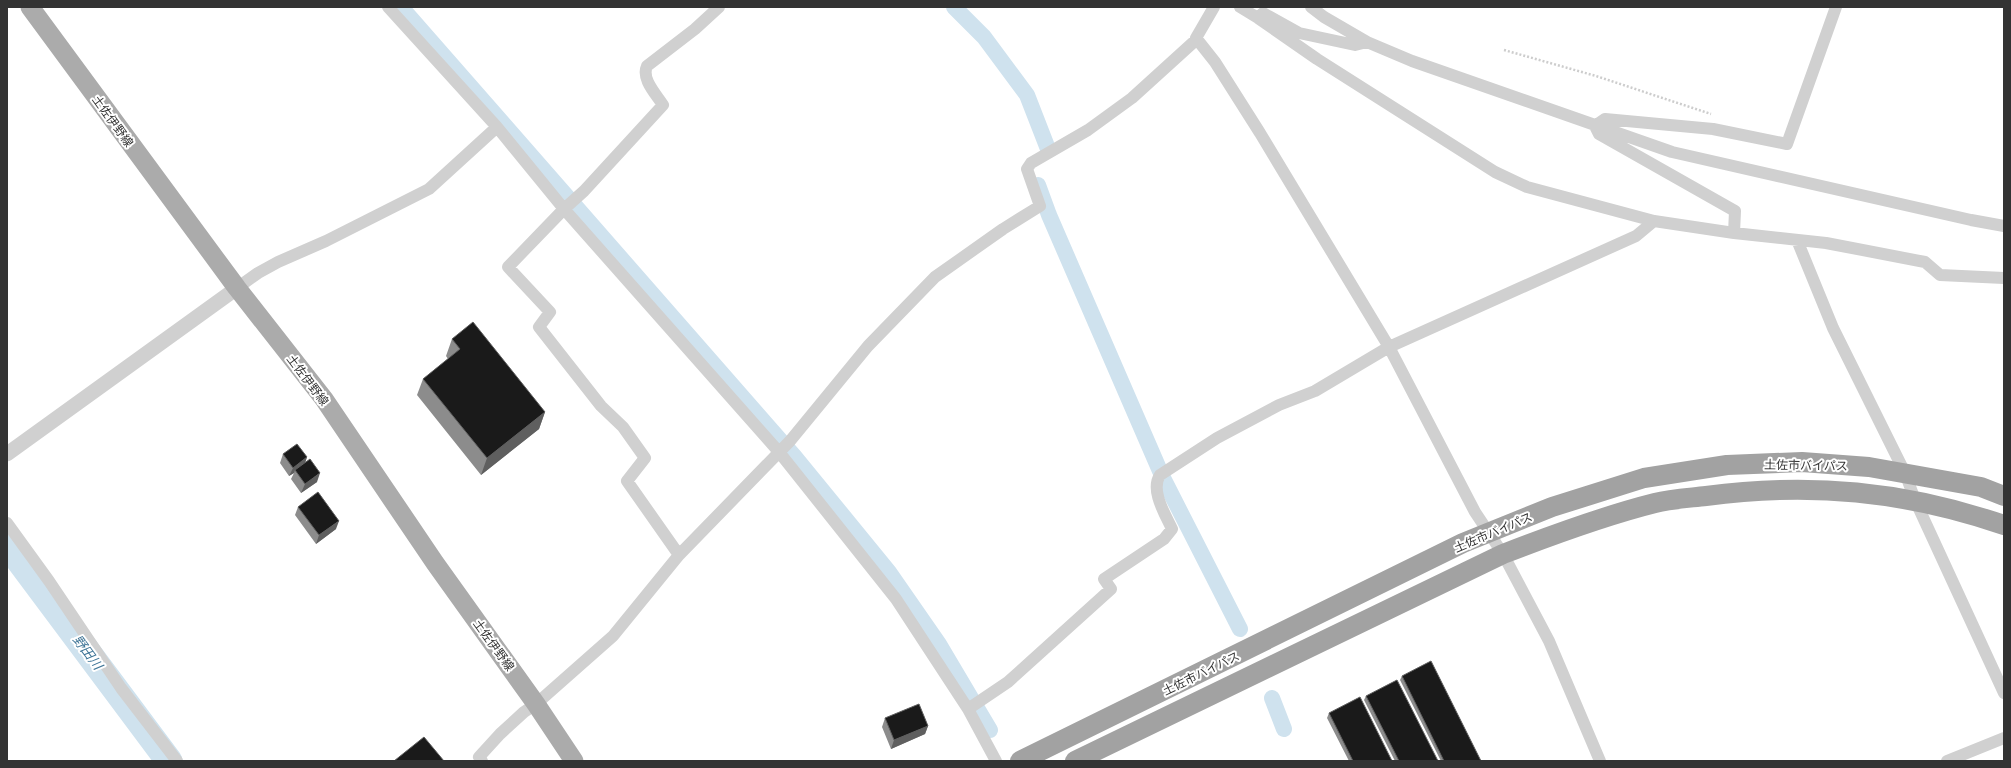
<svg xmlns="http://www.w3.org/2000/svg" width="2011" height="768" font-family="Quicksand,'Noto Sans JP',sans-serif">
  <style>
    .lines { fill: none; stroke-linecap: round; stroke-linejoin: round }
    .canal { stroke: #cfe2ee; stroke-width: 16 }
    .river { stroke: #cfe2ee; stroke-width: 27 }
    .path { stroke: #cdcdcd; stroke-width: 2.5; stroke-dasharray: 2 2; stroke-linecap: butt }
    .minor { stroke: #d0d0d0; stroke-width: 12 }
    .tertiary { stroke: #d0d0d0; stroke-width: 15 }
    .primary { stroke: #ababab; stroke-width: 19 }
    .trunk { stroke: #a2a2a2; stroke-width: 20 }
    .wall { fill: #8c8c8c }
    .shaded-wall { fill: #5f5f5f }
    .building { fill: #1a1a1a; stroke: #5f5f5f }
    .labels { text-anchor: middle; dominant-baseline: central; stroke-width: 4; stroke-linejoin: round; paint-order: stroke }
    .street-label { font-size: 12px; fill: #333; stroke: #fff }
    .water-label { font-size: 13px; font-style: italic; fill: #3f7597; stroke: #fff }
  </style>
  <rect width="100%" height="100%" fill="#fff"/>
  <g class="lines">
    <path class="canal" d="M401,7L795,457L889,572L939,644L990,730
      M954,7L984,37L1027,95L1048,149
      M1038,185L1049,215L1160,471
      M1163,478L1240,629
      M1272,698L1284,729"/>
    <path class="river" d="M7,544L169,761"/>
    <path class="path" d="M1504,50L1596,76L1711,114"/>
    <path class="minor" d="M388,7L497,127L564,209L779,452L896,599L968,709L996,761
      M1214,7L1196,38L1215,62L1260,133L1389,347L1475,512L1503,554L1549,641L1600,761
      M1240,7L1258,18L1263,13L1299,33L1355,45L1367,42
      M1311,7L1324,17L1367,42L1412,61L1672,152L1971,220L2004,226
      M1258,18L1317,59L1495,172L1527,187L1654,221L1734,233L1826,243L1925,262L1940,275L2004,278
      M1734,233L1735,211L1599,134L1595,126L1605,119L1713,129L1787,144L1836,7
      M1797,240L1833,328L1905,473L1915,500L2004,693
      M237,288L258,273L278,262L326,241L429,189L497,127
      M7,523L49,581L121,688L177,761
      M679,555L627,481L645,458L623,427L601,406L539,327L550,312L508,267L564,209L584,191L663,105C656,94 641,79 647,66L695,29L719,7
      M968,709L1008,682L1111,589L1104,579L1164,539L1172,529C1165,514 1150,490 1160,475L1217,438L1279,405L1315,391L1389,347L1636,236L1654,221
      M482,761L479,757L500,734L524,712L536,704L613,636L679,555L790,441L868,346L935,277L1003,229L1040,206L1027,169L1031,163L1088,130L1132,98L1197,39
      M1947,761L2004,738"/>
    <path class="tertiary" d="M7,454L237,288"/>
    <path class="primary" d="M30,7L237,288L324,399L435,563L536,704L574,761"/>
    <path class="trunk" d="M1020,761L1463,543L1552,507L1644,478L1727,465L1802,462L1869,467L1981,487L2004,496
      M1075,761L1503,554C1552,535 1603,516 1655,503C1671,499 1689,498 1706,496C1810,482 1904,491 2004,525"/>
  </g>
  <path class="wall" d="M452,339L545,412L539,429L481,475L417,395L423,379L448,359L446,356Z
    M283,454L307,457L305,463L317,482L301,493L291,479L294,473L289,476L280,463Z
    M298,507L336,529L316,544L295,515Z
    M1402,676L1481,761H1441L1400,680Z
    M1366,696L1438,761H1395L1364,700Z
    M1329,713L1392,761H1349L1327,718Z
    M885,718L928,726L925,734L891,749L882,727Z"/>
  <path class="shaded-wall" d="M545,412L539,429L481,475L487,458Z
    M307,457L304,466L295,470L294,473L289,476L293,468Z
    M320,473L317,482L301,493L305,484Z
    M339,521L336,529L316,544L319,535Z
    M928,726L925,734L891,749L894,740Z"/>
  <path class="building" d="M473,322L545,412L487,458L423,379L460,349L452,339Z
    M297,444L307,457L293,468L283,454Z
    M310,459L320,473L305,484L295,470Z
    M318,492L339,521L319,535L298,507Z
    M1431,661L1481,761H1444L1402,676Z
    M1397,680L1438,761H1399L1366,696Z
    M1360,697L1392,761H1353L1329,713Z
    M919,704L928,726L894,740L885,718Z
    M424,737L444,761H394Z"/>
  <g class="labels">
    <g class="street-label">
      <text transform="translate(113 121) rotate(54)">土佐伊野線</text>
      <text transform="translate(308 380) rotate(53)">土佐伊野線</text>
      <text transform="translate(1806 465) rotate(1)">土佐市バイパス</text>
      <text transform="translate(1493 532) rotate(-23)">土佐市バイパス</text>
      <text transform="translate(494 645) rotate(54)">土佐伊野線</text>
      <text transform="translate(1201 673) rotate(-26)">土佐市バイパス</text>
    </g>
    <g class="water-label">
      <text transform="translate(88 652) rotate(53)">野田川</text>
    </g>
  </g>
  <rect width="2011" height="768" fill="none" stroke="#333333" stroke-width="16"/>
</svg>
